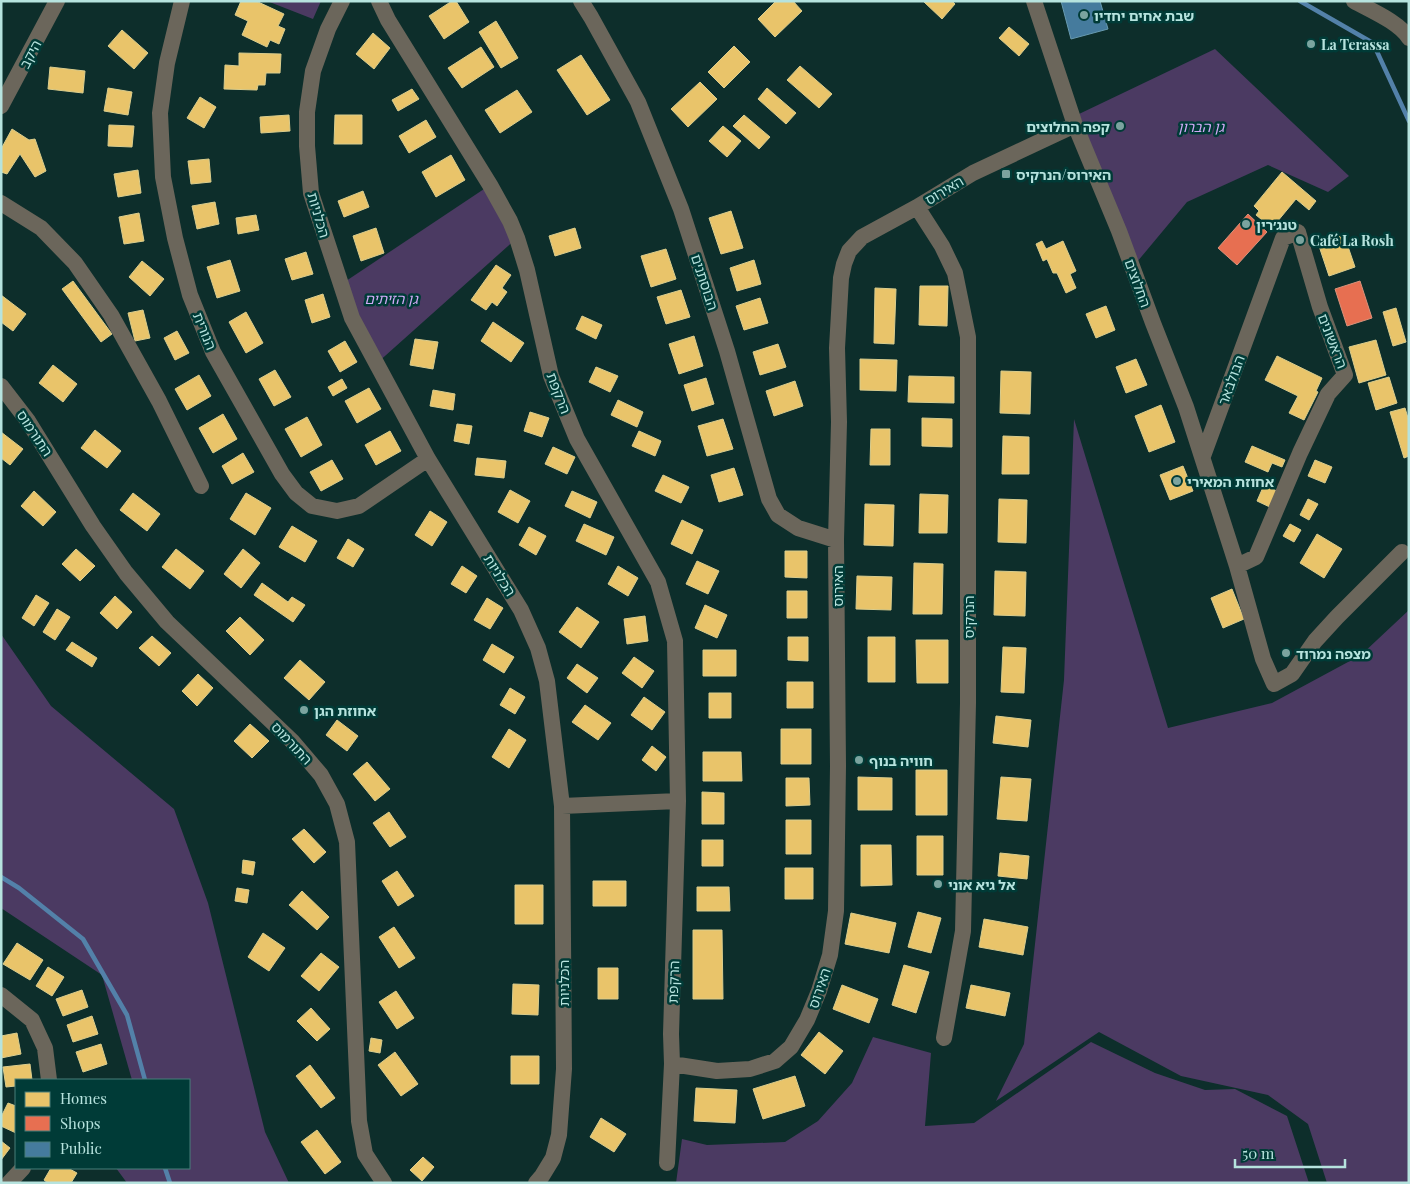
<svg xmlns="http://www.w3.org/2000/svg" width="1410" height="1184" font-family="'Playfair Display','Noto Sans Hebrew',serif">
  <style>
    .green { fill: #4b3a62 }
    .homes { fill: #e9c46a; stroke: #dacd8d }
    .shops { fill: #e76f51; stroke: #d8927b }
    .public { fill: #457b9d; stroke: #679ab0 }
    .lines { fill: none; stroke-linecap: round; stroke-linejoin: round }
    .stream { stroke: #5381a9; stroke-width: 4.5 }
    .minor { stroke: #6b665b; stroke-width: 16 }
    .poi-dot { fill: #7ba49f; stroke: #003b37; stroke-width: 2 }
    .labels { text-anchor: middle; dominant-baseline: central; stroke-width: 5; stroke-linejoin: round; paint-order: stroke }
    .poi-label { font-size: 14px; font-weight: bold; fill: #b6e3de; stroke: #003b37; text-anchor: start }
    .street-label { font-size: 14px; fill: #b6e3de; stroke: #003b37 }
    .park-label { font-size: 14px; font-style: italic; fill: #d1aaf7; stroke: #003b37 }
  </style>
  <rect width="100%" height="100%" fill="#0d2e2b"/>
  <path class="green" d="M267,1H321L313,19Z
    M1215,49L1349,176L1328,192L1268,165L1187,202L1137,262L1079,114Z
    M490,185L517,238L376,364L340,285Z
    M1074,419L1168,728L1272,703L1361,655L1409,610V1183H1327L1308,1124L1268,1095L1181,1076L1099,1032L996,1101L1024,1044L1064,680Z
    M1,634L51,706L174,809L208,903L265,1132L289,1183H127L116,1168H189V1080H132L102,975L1,908Z
    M873,1037L931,1053L925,1126L974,1123L1091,1042L1155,1073L1205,1090L1235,1089L1287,1116L1309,1183H676L682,1139L707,1145L785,1142L818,1121L852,1083Z"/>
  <path class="homes" d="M241,1H256L284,14L278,26L285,29L279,44L270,40L267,47L242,35L248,21L235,15Z
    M452,1H456L469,22L444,39L429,16Z
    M776,1H793L802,11L775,37L758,19Z
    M925,1H952L955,4L942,19L924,2Z
    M496,21L518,58L501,68L479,32Z
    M1009,27L1029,44L1019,56L999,38Z
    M122,30L148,53L134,69L108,46Z
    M373,33L390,48L374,69L356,54Z
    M734,46L750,62L724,88L708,72Z
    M481,47L494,67L462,88L448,68Z
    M239,53L281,54L280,73H266L265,85H258L257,90L224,89L225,65L239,66Z
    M581,55L610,100L587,115L557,70Z
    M800,66L832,94L819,108L787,80Z
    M50,67L85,71L83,93L48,89Z
    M700,82L717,99L688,127L671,109Z
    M108,88L132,92L128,115L104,111Z
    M767,88L796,113L786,124L758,99Z
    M412,89L419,99L398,111L392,100Z
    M517,90L532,112L500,133L485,110Z
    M200,97L216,107L204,128L187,118Z
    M289,115L290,131L261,133L260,117Z
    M335,115H362V144H334Z
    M744,115L770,137L759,149L733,126Z
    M426,120L436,137L409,153L399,136Z
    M109,125L134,126L132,147L108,146Z
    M723,126L741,141L727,157L709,141Z
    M12,129L29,140L35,139L46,171L35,177L20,154L7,174L1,172V149Z
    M451,155L465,180L436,197L422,172Z
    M209,159L211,182L191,184L188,161Z
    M138,170L141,193L118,197L114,174Z
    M1282,172L1316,201L1309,210L1296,199L1272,228L1256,215L1259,211L1254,206Z
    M363,191L369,207L344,217L338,201Z
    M215,202L219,224L197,229L192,206Z
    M731,211L743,248L721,254L709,218Z
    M139,213L144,241L124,244L119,217Z
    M256,215L259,230L238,234L236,218Z
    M376,228L384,253L361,261L353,236Z
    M575,228L581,248L555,256L549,236Z
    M1344,235L1355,267L1329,276L1318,243Z
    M1042,241L1046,249L1063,241L1076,271L1070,274L1076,288L1066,293L1057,273H1053L1047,259L1043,261L1036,244Z
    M666,249L676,279L651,287L641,256Z
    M306,252L313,274L292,280L285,259Z
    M230,260L240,291L217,298L207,267Z
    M754,260L761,284L737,291L730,268Z
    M142,261L164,279L150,296L129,277Z
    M496,265L511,275L502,288L507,292L497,306L492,302L486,310L471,300Z
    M73,281L112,334L101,342L62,289Z
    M920,286H948L947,326L919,325Z
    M875,288L896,289L894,344L874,343Z
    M681,290L690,317L666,324L657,297Z
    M323,294L330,317L312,323L305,300Z
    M1,295L26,314L13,331L1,322Z
    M760,298L768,323L744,330L736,306Z
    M1106,306L1115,330L1096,338L1086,314Z
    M1396,308L1406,342L1393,346L1383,312Z
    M143,310L150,338L135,341L128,313Z
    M246,312L263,343L246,353L229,322Z
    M582,316L602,325L596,339L576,329Z
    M493,322L524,343L511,362L481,341Z
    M177,331L189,353L175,360L164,338Z
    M694,336L703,366L679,374L669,344Z
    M415,339L438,342L433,369L410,365Z
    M1376,340L1386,375L1359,383L1349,347Z
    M345,341L357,362L340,372L328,351Z
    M778,344L786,367L760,375L753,352Z
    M1277,356L1322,378L1316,391L1318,392L1304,420L1289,413L1298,396L1265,380Z
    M860,359L897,360L896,391L860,390Z
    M1136,359L1147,385L1126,393L1116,367Z
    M53,365L77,384L63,402L39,383Z
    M596,367L618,376L610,392L589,382Z
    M275,370L291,397L274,406L259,379Z
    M1001,371L1031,372L1030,414L1000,413Z
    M199,375L211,396L187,410L175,389Z
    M909,376L954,377V403L908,402Z
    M1389,377L1397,403L1376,410L1368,383Z
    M706,378L714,404L692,411L684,385Z
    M342,379L347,388L333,396L328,387Z
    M795,381L803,406L774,416L766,391Z
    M369,388L381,409L357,423L345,401Z
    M433,390L455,394L453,410L430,406Z
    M618,400L643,412L637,427L611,415Z
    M1161,405L1175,442L1149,452L1135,416Z
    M1405,408L1409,421V456L1404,458L1390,412Z
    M530,412L549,418L542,437L524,431Z
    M223,414L237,439L213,453L199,428Z
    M307,417L322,445L301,457L285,429Z
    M922,418L952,419V447L922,446Z
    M723,419L733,449L707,456L698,426Z
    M457,424L472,426L469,444L454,441Z
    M871,429H890V465H870Z
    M95,430L121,451L107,468L81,448Z
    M390,431L401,451L376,465L365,445Z
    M639,431L661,441L655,456L632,446Z
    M1,432L23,449L10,465L1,458Z
    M1003,436L1029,437V474H1002Z
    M1252,446L1285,460L1282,467L1272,463L1268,472L1245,462Z
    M553,447L575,457L567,474L545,464Z
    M243,453L254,472L232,484L222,466Z
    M477,458L506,461L504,478L475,475Z
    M332,460L343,479L321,491L310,472Z
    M1315,460L1332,467L1325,483L1308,476Z
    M1183,466L1193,491L1170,500L1160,475Z
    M734,468L743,495L719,502L711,475Z
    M663,475L689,487L681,503L655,491Z
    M1264,485L1281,493L1274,509L1257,501Z
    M510,490L530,501L518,523L498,512Z
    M34,491L56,512L43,526L21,506Z
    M572,491L597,502L590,518L565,506Z
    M133,493L160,514L147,531L120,510Z
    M246,493L271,508L255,535L230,519Z
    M920,494L948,495L947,533H919Z
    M999,499L1027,500L1026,543L998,542Z
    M1308,499L1318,504L1309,520L1300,515Z
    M865,504L894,505L893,546L864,545Z
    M430,511L447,522L432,546L415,535Z
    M682,520L703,530L692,554L671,544Z
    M584,524L614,537L606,555L576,541Z
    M1290,524L1301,530L1294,542L1283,536Z
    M292,526L317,541L305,562L279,547Z
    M529,527L546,536L536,555L519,545Z
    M1317,534L1342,549L1324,578L1300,563Z
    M348,539L364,549L353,567L337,558Z
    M76,549L95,566L80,581L62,564Z
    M176,549L204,571L190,589L162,567Z
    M243,549L260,563L241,588L224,574Z
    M785,551H807V578L785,577Z
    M697,561L719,571L708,594L686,584Z
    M914,563L943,564L942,614H913Z
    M462,566L477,576L466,593L451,584Z
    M618,566L638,578L628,596L608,584Z
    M995,571L1026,572L1025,616L994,615Z
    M857,576L892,577L891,610L856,609Z
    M262,583L288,602L292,597L305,605L293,622L254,595Z
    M1232,589L1244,619L1223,628L1211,598Z
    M787,591H807V618H787Z
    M36,595L49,603L34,626L22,618Z
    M115,596L132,612L117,629L100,613Z
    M487,598L503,608L490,629L474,620Z
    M705,605L727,615L717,638L695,628Z
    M577,607L599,622L581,648L559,632Z
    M57,609L70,617L55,640L43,632Z
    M645,616L648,641L627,644L624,619Z
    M240,617L264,640L250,655L226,631Z
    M152,636L171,653L159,666L139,648Z
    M788,637H808V661L788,660Z
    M868,637H895V682H868Z
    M916,640H948V683H917Z
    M72,642L97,658L92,667L66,650Z
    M492,644L514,657L504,673L483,660Z
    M1003,647L1026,648L1024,693L1001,692Z
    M703,650H736V676H703Z
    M634,657L654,671L642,688L622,673Z
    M300,660L325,682L309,700L284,678Z
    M577,664L598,678L587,693L567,678Z
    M198,674L213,688L197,706L182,691Z
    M787,682H813V708H787Z
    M510,688L525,697L515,714L500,705Z
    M709,693H731V718H709Z
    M644,697L665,712L652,730L631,715Z
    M585,705L611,723L598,740L572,722Z
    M996,716L1031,720L1028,747L993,743Z
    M337,720L358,736L347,751L326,735Z
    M250,724L269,741L252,758L234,741Z
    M509,729L526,740L509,768L492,757Z
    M781,729H811V764H781Z
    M652,746L666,757L656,771L642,760Z
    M703,752H741L742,781H703Z
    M367,762L390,789L375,801L353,774Z
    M916,770H947V815H916Z
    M858,777L892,778V810H858Z
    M1001,777L1031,779L1027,821L997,819Z
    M786,778H809L810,805L786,806Z
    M702,792L724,793V824H702Z
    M389,812L406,837L390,847L373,823Z
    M786,820H811V854H786Z
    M304,829L326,852L314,863L292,839Z
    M917,836H943V875H917Z
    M702,840H723V866H702Z
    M861,845H891L892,885L861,886Z
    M1000,853L1029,856L1027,879L998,876Z
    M243,860L255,862L253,875L242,873Z
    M785,868H813V899H785Z
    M397,871L414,896L398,906L382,881Z
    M593,881H626V906H593Z
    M515,885H543V924H515Z
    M697,887H729L730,911H697Z
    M237,888L249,890L247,903L235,901Z
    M302,891L329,917L317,930L289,905Z
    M918,912L941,918L931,953L908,947Z
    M851,913L896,923L889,953L845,944Z
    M984,919L1028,927L1023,955L979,947Z
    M394,927L415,958L399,968L379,937Z
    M693,930H722L723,999H693Z
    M263,933L285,948L269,971L248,957Z
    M17,943L43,960L30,980L3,964Z
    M321,953L339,967L319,991L301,976Z
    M904,965L929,972L916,1013L892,1005Z
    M48,967L64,977L52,996L36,986Z
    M598,968H618V999H598Z
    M513,984L539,985L538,1015L512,1014Z
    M842,985L878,999L869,1023L833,1009Z
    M971,985L1010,993L1005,1016L966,1008Z
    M82,990L88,1007L63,1016L56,999Z
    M396,991L414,1018L397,1029L379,1002Z
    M311,1008L330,1029L317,1041L297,1021Z
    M92,1016L98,1034L73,1042L67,1025Z
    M819,1032L843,1051L825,1074L801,1055Z
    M17,1033L21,1054L1,1058V1036Z
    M371,1038L382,1040L380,1053L369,1051Z
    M101,1044L107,1064L83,1072L76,1052Z
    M395,1052L418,1084L401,1096L378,1065Z
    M511,1056H539V1084H511Z
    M30,1064L32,1080H16V1086L6,1087L3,1067Z
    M310,1065L335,1098L321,1108L296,1076Z
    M795,1076L805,1106L763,1119L753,1089Z
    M696,1088L737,1090L735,1123L694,1121Z
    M8,1103L16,1106V1133L1,1126V1117Z
    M601,1118L626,1134L614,1152L590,1137Z
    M317,1130L341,1162L325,1174L301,1142Z
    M1,1141L10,1148L1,1160Z
    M423,1157L434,1167L422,1181L410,1170Z
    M51,1168H68L77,1173L71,1183H48L44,1180Z"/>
  <path class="shops" d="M1248,214L1267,232L1237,265L1218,248Z
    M1360,281L1372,318L1347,326L1335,289Z"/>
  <path class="public" d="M1061,1H1100L1108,29L1071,39Z"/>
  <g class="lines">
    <path class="stream" d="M1300,1L1373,43L1409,121
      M1,877L19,888L83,939L127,1015L145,1080
      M165,1168L170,1183"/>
    <path class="minor" d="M182,1L167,63L160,113L163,177L175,238L190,295L213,352L282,474L296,493L312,506L337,511L359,506L428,459
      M342,1L328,29L313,71L307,112V146L311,193L352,318L428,459L521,610L538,648L547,681L562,806L564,1069L559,1135L553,1158L542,1176L536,1183
      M379,1L388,20L490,185L510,221L517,238L527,270L551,376L577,439L658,582L675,641L678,801L671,1034L672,1064L667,1163
      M581,1L591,17L638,102L681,209L727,351L769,499L778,515L798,528L836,540
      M1034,1L1075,125L1119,231L1153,323L1186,407L1237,566L1263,659L1274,684L1292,674L1315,641L1337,617L1402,552
      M1354,1C1370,10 1399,22 1409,38
      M1,106L57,1
      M1,203L41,228L75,263L111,315L159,401L201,486
      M917,207L942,246L955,273L968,337V703L963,931L944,1038
      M1,386L28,421L93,526L126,573L167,622L292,741L321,775L337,804L347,842L359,1121L365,1154L384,1183
      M1203,456L1283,238L1298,232L1320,307L1345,375L1328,394L1300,453L1256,557L1237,566
      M562,806L678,801
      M1,995L32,1020L45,1048L49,1080
      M672,1064L717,1071L750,1069L775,1061L791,1047L807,1020L819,991L830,955L836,911L838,766L836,540L839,422L837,348L841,278L844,264L849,251L862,237L917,207L973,173L1075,125
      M9,1183L23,1168"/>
  </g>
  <g class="poi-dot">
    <circle cx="1084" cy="15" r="5"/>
    <circle cx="1311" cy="44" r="5"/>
    <circle cx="1120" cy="126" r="5"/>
    <rect x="1001" y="169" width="10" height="10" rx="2.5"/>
    <circle cx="1246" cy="224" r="5"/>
    <circle cx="1300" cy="240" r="5"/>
    <circle cx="1177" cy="481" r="5"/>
    <circle cx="1286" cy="653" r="5"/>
    <circle cx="304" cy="710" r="5"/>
    <circle cx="859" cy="760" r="5"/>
    <circle cx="938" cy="884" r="5"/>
  </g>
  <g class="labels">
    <g class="poi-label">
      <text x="1094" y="15">שבת אחים יחדיו</text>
      <text x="1321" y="44">La Terassa</text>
      <text x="1110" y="126" text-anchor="end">קפה החלוצים</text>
      <text x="1016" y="174">האירוס/הנרקיס</text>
      <text x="1256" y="224">טנג׳רין</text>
      <text x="1310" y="240">Café La Rosh</text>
      <text x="1187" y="481">אחוזת המאירי</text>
      <text x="1296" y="653">מצפה נמרוד</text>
      <text x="314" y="710">אחוזת הגן</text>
      <text x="869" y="760">חוויה בנוף</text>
      <text x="948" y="884">אל גיא אוני</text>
    </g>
    <g class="street-label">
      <text transform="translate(30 54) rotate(-62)">היקב</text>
      <text transform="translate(944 190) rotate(-31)">האירוס</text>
      <text transform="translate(319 215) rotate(74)">הכלניות</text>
      <text transform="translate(705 282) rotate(72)">הבוסתנים</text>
      <text transform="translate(1138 283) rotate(70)">החלוצים</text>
      <text transform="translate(205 331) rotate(68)">הנורית</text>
      <text transform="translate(1333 341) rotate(69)">הראשונים</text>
      <text transform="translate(1231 380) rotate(-70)">הבולבאר</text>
      <text transform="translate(559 393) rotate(69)">הרקפת</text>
      <text transform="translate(35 433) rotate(56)">התורמוס</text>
      <text transform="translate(500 575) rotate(58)">הכלניות</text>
      <text transform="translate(837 586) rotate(-90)">האירוס</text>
      <text transform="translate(968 617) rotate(-90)">הנרקיס</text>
      <text transform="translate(292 743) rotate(47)">התורמוס</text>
      <text transform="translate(673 982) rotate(-88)">הרקפת</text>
      <text transform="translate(563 983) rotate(-90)">הכלניות</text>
      <text transform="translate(819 988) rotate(-71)">האירוס</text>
    </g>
    <g class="park-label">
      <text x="1201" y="126">גן הברון</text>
      <text x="391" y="298">גן הזיתים</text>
    </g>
  </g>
  <rect width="1410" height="1184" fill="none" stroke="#b6e3de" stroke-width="5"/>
  <rect x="15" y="1079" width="175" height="90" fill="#003b37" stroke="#497e7a"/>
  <rect x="25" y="1092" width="25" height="15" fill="#e9c46a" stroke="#497e7a"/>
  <text x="60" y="1104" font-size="15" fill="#b6e3de">Homes</text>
  <rect x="25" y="1116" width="25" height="15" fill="#e76f51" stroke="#497e7a"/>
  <text x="60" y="1129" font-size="15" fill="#b6e3de">Shops</text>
  <rect x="25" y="1142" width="25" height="15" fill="#457b9d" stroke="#497e7a"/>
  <text x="60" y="1154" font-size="15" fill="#b6e3de">Public</text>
  <path d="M1235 1159v8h110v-8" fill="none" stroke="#b6e3de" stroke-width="2.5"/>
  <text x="1242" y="1159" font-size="15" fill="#b6e3de" stroke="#003b37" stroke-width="4" paint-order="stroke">50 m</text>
</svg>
